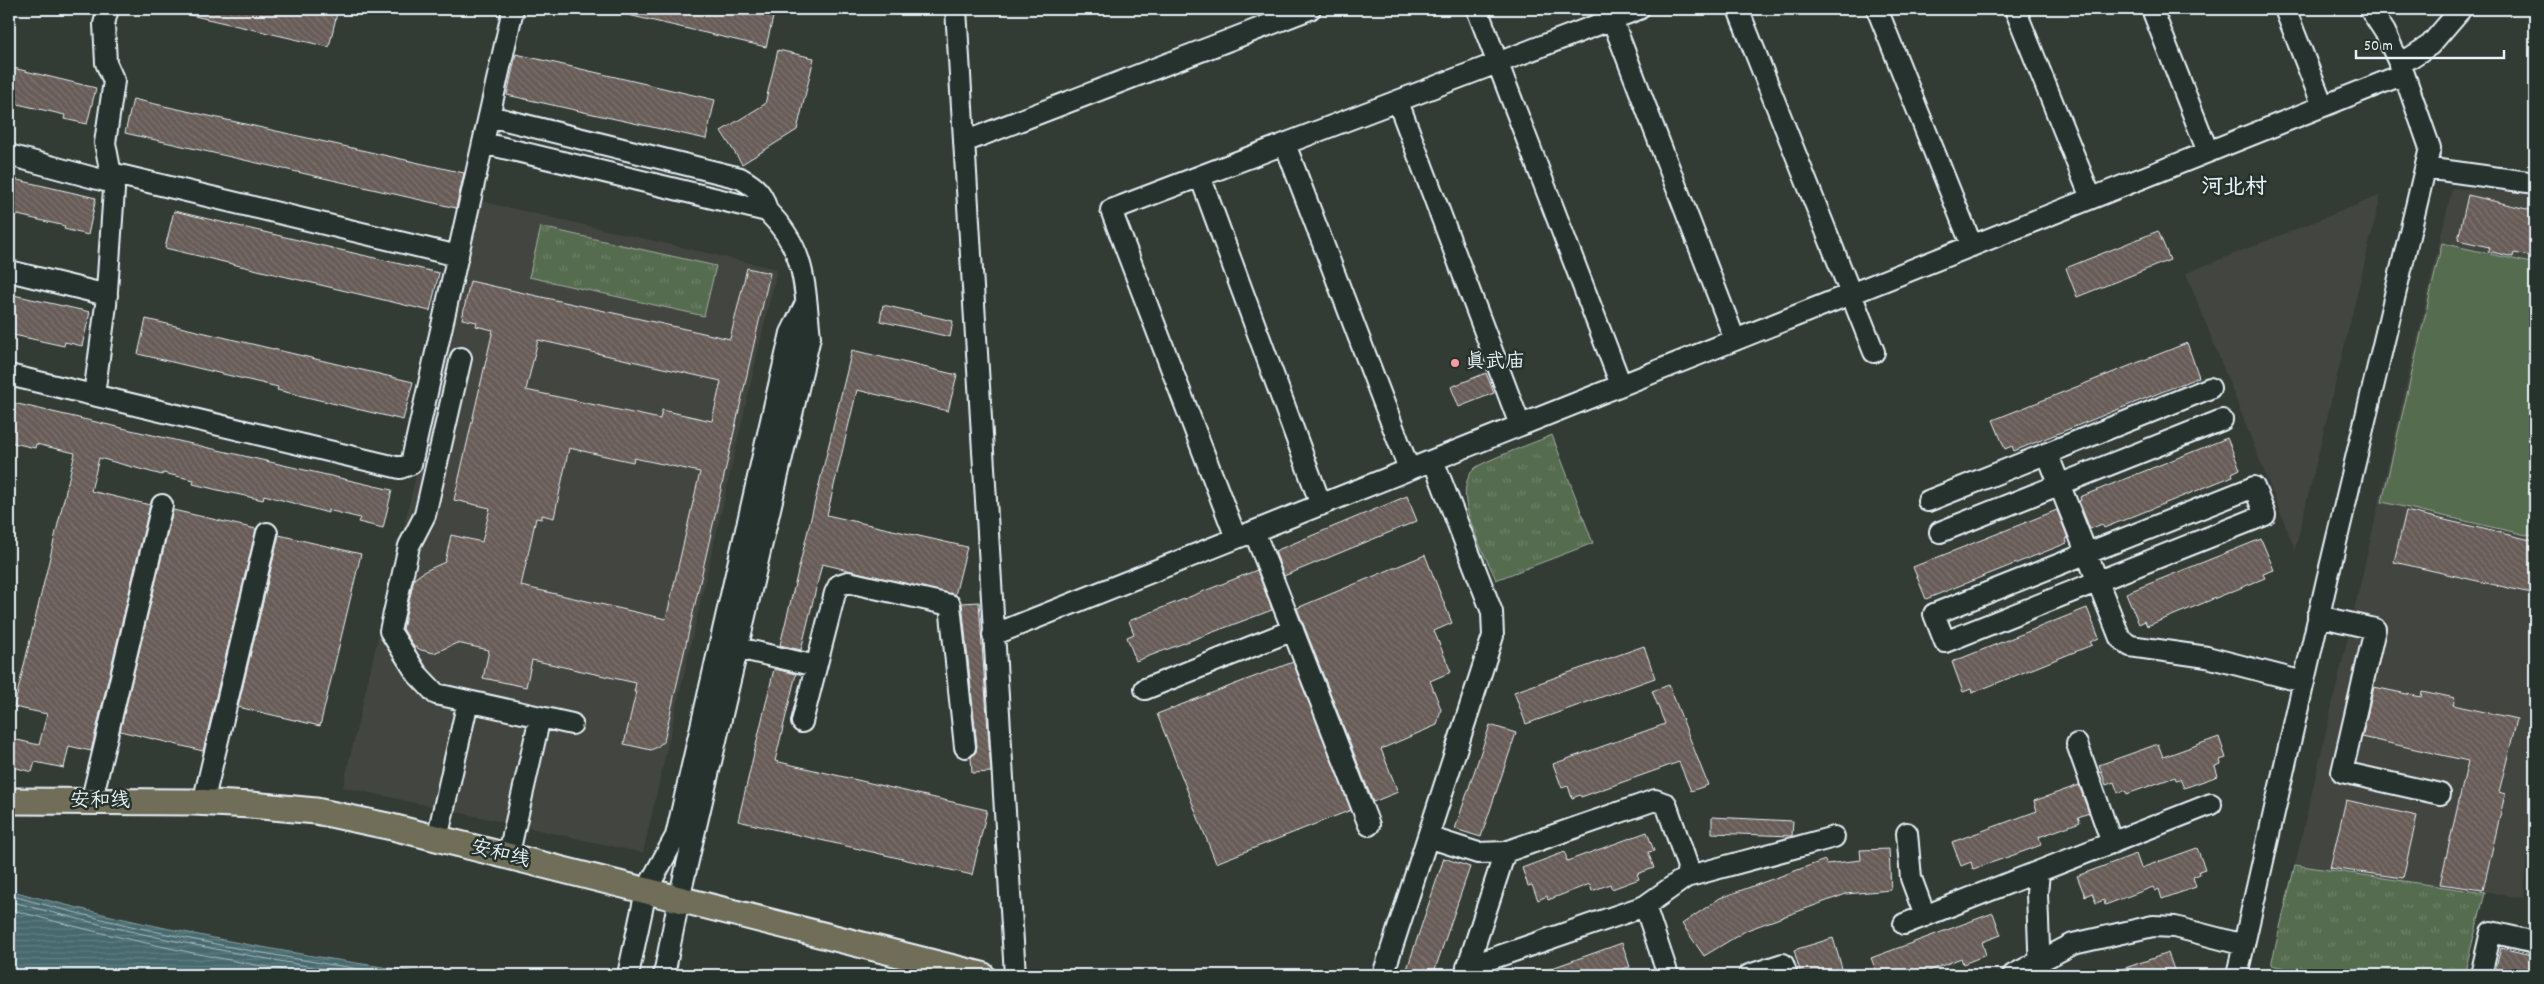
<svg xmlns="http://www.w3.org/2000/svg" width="2544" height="984" font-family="Dekko,'LXGW WenKai TC',sans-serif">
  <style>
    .built { fill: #43453f }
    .grass { fill: url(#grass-tufts); stroke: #a0aea4 }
    .garden { fill: #576c50; stroke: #a0aea4 }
    .water { fill: url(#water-rules); stroke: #879fa5 }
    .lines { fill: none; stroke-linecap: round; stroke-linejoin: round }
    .shore { stroke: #a8bbc0; stroke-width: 1 }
    .building { fill: url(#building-back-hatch); stroke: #e8f1f8; fill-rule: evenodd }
    .minor-casing { stroke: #e8f1f8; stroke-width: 24 }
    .major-casing { stroke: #e8f1f8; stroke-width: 29 }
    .minor { stroke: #26332d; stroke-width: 20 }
    .major { stroke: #706e59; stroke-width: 25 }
    .poi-dot { fill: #ff9aa2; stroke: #26332d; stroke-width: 2 }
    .labels { text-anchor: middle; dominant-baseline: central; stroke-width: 5; stroke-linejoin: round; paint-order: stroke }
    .poi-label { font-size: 20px; fill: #e8f1f8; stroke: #26332d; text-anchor: start }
    .street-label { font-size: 20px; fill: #e8f1f8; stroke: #26332d }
    .quarter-label { font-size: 22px; font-weight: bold; fill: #e8f1f8; stroke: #26332d }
  </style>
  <defs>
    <pattern id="grass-tufts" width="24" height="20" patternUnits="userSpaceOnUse" patternTransform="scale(1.25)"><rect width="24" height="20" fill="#576c50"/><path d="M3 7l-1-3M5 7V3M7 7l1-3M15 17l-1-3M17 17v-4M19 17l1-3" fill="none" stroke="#6f816a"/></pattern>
    <pattern id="water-rules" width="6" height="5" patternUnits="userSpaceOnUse" patternTransform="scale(1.25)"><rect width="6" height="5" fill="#47696d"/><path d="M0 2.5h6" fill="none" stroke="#627f83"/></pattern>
    <pattern id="building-back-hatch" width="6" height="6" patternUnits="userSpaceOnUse" patternTransform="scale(1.25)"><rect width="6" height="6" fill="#675b56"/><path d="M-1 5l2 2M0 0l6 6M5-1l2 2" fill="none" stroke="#7d736f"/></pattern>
  </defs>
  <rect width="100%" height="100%" fill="#333b35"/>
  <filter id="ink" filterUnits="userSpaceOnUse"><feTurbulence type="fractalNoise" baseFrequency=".02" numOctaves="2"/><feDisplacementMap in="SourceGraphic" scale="10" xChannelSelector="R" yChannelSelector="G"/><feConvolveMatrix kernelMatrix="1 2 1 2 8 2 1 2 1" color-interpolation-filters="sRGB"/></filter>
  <g filter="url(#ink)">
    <path class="built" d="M2452,188L2535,194V737L2524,898L2295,865Z
      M2381,195L2295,550L2186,273Z
      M480,201L777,269L643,853L343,787Z"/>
    <path class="grass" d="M541,227L716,266L704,316L529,277Z
      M1552,435L1593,543L1496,580C1485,553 1449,495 1474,469C1480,462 1539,441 1552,435Z
      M2295,865L2485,893L2464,975H2314L2271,965Z"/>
    <path class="garden" d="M2442,243L2535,264V537L2382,502Z"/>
    <path class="water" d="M9,890C150,929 293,955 438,975H9Z"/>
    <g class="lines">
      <path class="shore" d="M9,895C138,931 269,957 402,975
        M9,901C124,933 241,955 359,975
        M9,909C109,937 211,958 314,975"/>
    </g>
    <path class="building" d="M191,9H338L329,47L190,15Z
      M629,9H775L766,47L628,15Z
      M778,50L814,58L797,130L742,164L721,131L765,104Z
      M516,54L715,100L706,139L507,95Z
      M9,67L96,88L87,124L64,119L65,115L9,102Z
      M133,99L464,173L456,208L125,133Z
      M9,178L96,198L88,235L64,229L65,226L9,213Z
      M2468,195L2535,211V257L2514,253L2513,257L2488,251L2489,247L2458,240Z
      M174,211L439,273L430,311L165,248Z
      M2158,231L2170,260L2077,297L2066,268Z
      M747,268L770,273L664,741L657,747L651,750L624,744L636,692H634L636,683L532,660L526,687L483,678L489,650L457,643L434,653L421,650L414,646L403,629L414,579L425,571L445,562L451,535L482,542L490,508L454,500L493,330L476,326L477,322L462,319L470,281L730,339ZM538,340L721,381L712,421L662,410L660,419L526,390ZM569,448L633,462L634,458L700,472L666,619L521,586L536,518L542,519V515L554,518Z
      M9,294L90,312L82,346L65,342L64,346L9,334Z
      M883,305L953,321L950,337L880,321Z
      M146,319L413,382L403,420L277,390L278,387L138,354Z
      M2187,343L2199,377L2014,451L2012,446L2005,449L1993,420Z
      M852,350L957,375L948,411L857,390L827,515L967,547L955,595L822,564L801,650L780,645Z
      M1486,373L1494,393L1459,407L1451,387Z
      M9,402L392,490L383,528L358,522L360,518L328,510V513L264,495L263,500L218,490L193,484L194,480L163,473L162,475L99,458L91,491L150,505L91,751L69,746L64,768L35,762L32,772L9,766V738L39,745L47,714L14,707L75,453L36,444L35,448L9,442Z
      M2227,438L2240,469L2232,473L2233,476L2104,528L2102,524L2090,529L2079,501L2081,500L2080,497Z
      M1407,496L1417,521L1284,576L1275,551Z
      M173,510L256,529L203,751L120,731Z
      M2057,510L2068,538L2066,539L2067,543L1926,599L1913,567Z
      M2406,511L2535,541V594L2394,562Z
      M279,535L361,554L320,726L238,707Z
      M2261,539L2274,570L2263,574L2265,578L2147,626L2145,621L2139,624L2126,593Z
      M1425,555L1452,623L1434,631L1451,672L1430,681L1441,709L1437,725L1381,749L1398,792L1373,802L1297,608Z
      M1257,570L1272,610L1136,661L1127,637L1134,634L1129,621Z
      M979,602L991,772L972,773L971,757L976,752L977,746L962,603Z
      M2087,608L2099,638L2090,642L2092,645L1972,693L1971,689L1963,692L1952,662Z
      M1644,646L1655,678L1526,724L1514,692Z
      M1293,662L1351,810L1216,863L1157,714Z
      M774,669L796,674L775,761L987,810L972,875L738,821Z
      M1669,685L1708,785L1691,791L1679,762L1581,797L1580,795L1572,798L1568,786L1562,788L1553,764L1665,724L1652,691Z
      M2374,687L2421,697L2422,691L2455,698L2453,705L2517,719L2499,792L2505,794L2483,890L2440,884L2468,761L2362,737Z
      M1490,725L1516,733L1481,837L1455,829Z
      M2219,737L2226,758L2220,760L2221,764L2215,766L2218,776L2184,788L2180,779L2176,780L2175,777L2127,794L2125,790L2118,793L2114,782L2106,785L2099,765L2158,744L2163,757Z
      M2079,785L2089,813L2078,817L2080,822L2039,837L2041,845L2011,856L1973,869L1971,862L1961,866L1952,842L2037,811L2034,801Z
      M2346,800L2417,816L2403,878L2330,868Z
      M1712,817L1793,821L1792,836L1712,833Z
      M1647,832L1654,851L1648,852L1654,868L1637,874L1639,879L1612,889L1610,884L1592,891L1590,884L1548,900L1547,896L1538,900L1532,885L1528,886L1522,868L1565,852L1567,861Z
      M2197,848L2205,869L2199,871L2200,874L2193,877L2196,887L2162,899L2159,889L2155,891L2153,887L2105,905L2104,900L2096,903L2092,893L2085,896L2077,876L2136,854L2141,868Z
      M1889,849L1891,890L1846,894L1747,930L1704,956L1682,924L1720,898L1825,860L1826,864L1861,860L1860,850Z
      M1444,858L1470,867L1433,975H1425L1407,969Z
      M1993,913L2001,935L1982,942L1986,955L1963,964L1961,958L1919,975H1878L1871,958Z
      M1833,938L1844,975H1801L1794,950Z
      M1622,943L1630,967L1622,969L1624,975H1539L1538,973Z
      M2501,948L2535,956V975H2494Z
      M2168,953L2176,975H2112L2111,973Z"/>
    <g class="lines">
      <defs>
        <path id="minor" d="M956,9L1015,975
          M1477,9L1621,385
          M1738,9L1874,352
          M1877,9L1972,246
          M2015,9L2091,198
          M2152,9L2208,152
          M2285,9L2323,106
          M1612,19L1735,340
          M2399,65L2430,45L2461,9
          M1398,102L1520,425
          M489,116L740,178C756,187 763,193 767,211
          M964,142L1310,9
          M483,143L767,211C807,250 804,285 810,337L679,899L664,975
          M1285,144L1409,469
          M9,155L113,183
          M2426,168L2535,183
          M111,173L458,256
          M1200,176L1321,505
          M9,271L107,295
          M461,358L425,515L409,546L390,631L417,674L436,694L572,724
          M9,375L400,468L411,464L513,9
          M94,395L106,305L114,190L105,143L114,81L106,63L104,24L108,9
          M2047,453L2120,638L2130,646L2207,657L2304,682
          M2254,487L2265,515L1945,642L1934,614Z
          M1928,501L2210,388
          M1254,531L1369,825
          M1940,532L2222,420
          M1236,538L1111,210L1639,9
          M2318,616L2375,629L2342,772L2440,794
          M993,635L2404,74
          M738,648L816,666
          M1145,689L1293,630
          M802,722L835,593L839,585L848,582L950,605L965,747
          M2077,744L2112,843
          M91,803L162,505
          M203,803L267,533
          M1907,833L1911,878L1925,916
          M1428,837L1478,853L1505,852L1655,800L1666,804L1688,867L1686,877L1645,906
          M437,839L468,701
          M508,857L540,717
          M2039,872L2037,894L2040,974
          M1686,877L1834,837
          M1904,924L2211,804
          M1467,967L1645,906L1668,975
          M628,975L646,891L676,836L791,333L806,303
          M1383,975L1493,636L1492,612L1433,460
          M1465,975L1505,852
          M1749,975L1783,964L1787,975
          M2013,975L2073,944L2153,926L2175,927L2244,945
          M2237,975L2327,580L2430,148L2404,74L2385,32L2370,9
          M2481,975L2491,932L2535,942"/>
        <path id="major" d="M9,801L194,802L251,805L316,811L392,827L982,975"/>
      </defs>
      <use href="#minor" class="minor-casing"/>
      <use href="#major" class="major-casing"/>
      <use href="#minor" class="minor"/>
      <use href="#major" class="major"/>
    </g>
  </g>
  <circle class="poi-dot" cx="1455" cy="363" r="5"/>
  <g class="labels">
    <g class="poi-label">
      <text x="1465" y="363">真武庙</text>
    </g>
    <g class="street-label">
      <text x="100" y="802">安和线</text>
      <text transform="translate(500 855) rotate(14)">安和线</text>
    </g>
    <g class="quarter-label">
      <text x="2234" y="188">河北村</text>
    </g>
  </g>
  <rect width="2544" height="984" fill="none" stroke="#26332d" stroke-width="30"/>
  <rect x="15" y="15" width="2514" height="954" fill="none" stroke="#e8f1f8" stroke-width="2" filter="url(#ink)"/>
  <path d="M2356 50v8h148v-8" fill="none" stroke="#e8f1f8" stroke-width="2.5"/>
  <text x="2364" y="50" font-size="15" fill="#e8f1f8" stroke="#26332d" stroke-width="4" paint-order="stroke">50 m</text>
</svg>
